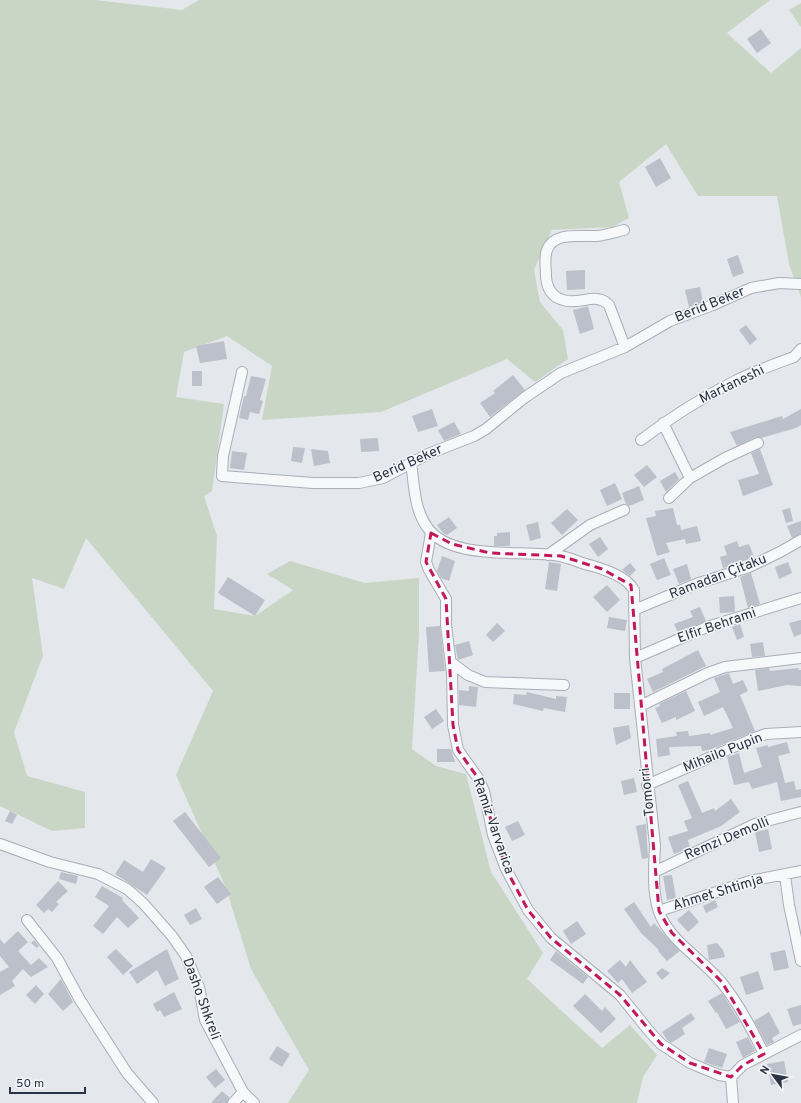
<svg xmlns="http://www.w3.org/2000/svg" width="801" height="1103" font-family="Overpass,sans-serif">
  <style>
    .green { fill: #c9d6c5 }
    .building { fill: #bbc0ca }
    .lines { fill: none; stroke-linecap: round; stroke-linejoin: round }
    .street-casing { stroke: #a9aeb7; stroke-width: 12 }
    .street { stroke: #f7f8fa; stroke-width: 10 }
    .marked { fill: none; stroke: #c2185b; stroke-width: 3; stroke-dasharray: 8 5; stroke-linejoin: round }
    .labels { text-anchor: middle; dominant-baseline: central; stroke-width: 3; stroke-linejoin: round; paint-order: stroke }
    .street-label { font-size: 14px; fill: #2b3445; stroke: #f4f6f9 }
  </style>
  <rect width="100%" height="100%" fill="#e4e7ec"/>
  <path class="green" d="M0,0H95L182,10L199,0H770L727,33L771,73L801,48V297L789,264L777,196H698L666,144L619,182L629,218L612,227L552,230L534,270L540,302L563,330L568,359L535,382L507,359L381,412L262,420L272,366L227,336L184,352L176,397L224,404L212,491L204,496L217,536L214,609L255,616L293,590L267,574L290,561L365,583L419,578V633L412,749L436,766L466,774L491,872L543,953L527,979L602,1048L630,1025L657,1055L643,1077L637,1103H288L309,1070L251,969L226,888L176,775L213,691L86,538L64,589L32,578L43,656L14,732L27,776L85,792V828L52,831L0,806Z
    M801,3V27L789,10Z"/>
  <path class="building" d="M761,29L771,43L757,53L747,39Z
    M660,158L671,178L656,187L645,167Z
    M738,255L744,273L733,277L727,259Z
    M585,270V289L567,290L566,271Z
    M700,287L703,302L689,307L685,290Z
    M588,306L594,329L580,334L573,310Z
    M746,325L757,339L750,345L739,330Z
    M224,341L227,359L200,363L196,346Z
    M192,371H202V386H192Z
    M513,375L525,390L490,417L480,403L495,393L493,391Z
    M251,376L266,379L260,400L263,401L259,414L250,412L248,420L239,418L244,396H246Z
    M432,409L438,426L418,432L412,416Z
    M801,409V425L796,428L761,438L756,437L737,446L730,432L782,416L783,419Z
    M454,422L461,434L444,441L438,430Z
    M378,438L379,451L361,452L360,439Z
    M293,447L305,448L302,463L291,461Z
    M311,449L328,451L330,463L314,466Z
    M760,449L773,485L743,496L738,480L759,474L751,453Z
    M232,451L247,453L244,470L230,468Z
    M647,465L657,477L644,487L634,475Z
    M675,472L679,479L666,492L660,481Z
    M615,483L622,499L607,506L600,490Z
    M639,486L644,500L629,506L626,504L622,493Z
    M673,508L677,525H680L681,530L697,526L701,541L686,544L685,539L666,543L670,552L657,556L646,518L656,516L655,511Z
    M790,508L793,521L786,523L782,510Z
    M567,509L578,520L562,535L551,523Z
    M449,517L457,528L447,535L443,533L437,525Z
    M801,521V534L792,538L787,526Z
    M538,522L541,538L530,541L526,525Z
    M510,532V546H494V536H497V533Z
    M600,537L608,549L598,557L589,544Z
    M737,541L739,547L749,544L754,557L736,564V562L731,563L732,566L723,568L720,557L727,555L724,546Z
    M442,556L455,561L449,581L441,578L437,571Z
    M664,558L671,575L657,580L650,564Z
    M549,562L561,564L557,591L545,589Z
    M788,562L792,573L779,579L775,567Z
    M630,563L636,570L630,576L622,570Z
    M687,564L691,579L679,584L673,569Z
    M751,573L760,604L748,608L740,577Z
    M228,577L265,600L255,616L218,593Z
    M607,585L620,600L607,612L593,597Z
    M734,596L735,612L720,613L719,597Z
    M700,607L706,621L678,633L674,624L693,617L690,611Z
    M609,617L627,620L625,631L607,628Z
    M801,620V634L794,637L789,623Z
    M497,623L505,631L493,642L486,635Z
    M740,624L744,637L737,640L732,627Z
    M440,626L445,671L429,672L426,627Z
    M469,641L473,655L458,660L455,645Z
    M763,642L765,656L752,657L750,644Z
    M698,650L706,666L653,692L647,679L663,672L662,669Z
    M769,668L770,671L799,668L798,670H801V686L787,685L758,691L755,670Z
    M729,673L733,684L743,680L748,691L740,695L755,731L710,750L702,751L701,746L669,747L670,755L658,757L656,739L677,736L676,732L688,731L689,736L710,733V735L733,728L723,707L704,716L698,702L720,692L714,678Z
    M469,686L478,687L476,707L459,705V690L469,691Z
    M686,691L695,711L676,720V717L662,723L655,708L660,706L659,704Z
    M527,692L556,699V696L567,697L565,712L544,708L543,711L513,704L514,694L526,695Z
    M614,693H630V709H614Z
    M436,709L444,721L432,729L424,717Z
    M629,725L631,738L616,745L613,728Z
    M787,742L790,753L778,756L785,783L794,781L796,790L801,789V797L781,801L777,782L752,789L749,782L734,785L727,757L739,753L744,773L762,767L756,748L768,745V747Z
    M437,749H451L455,762H437Z
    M634,778L637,792L624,795L621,781Z
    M688,781L702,813L714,808L715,811L731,799L740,812L721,826L688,840L690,848L674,854L668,837L688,831L684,821L692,818L678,785Z
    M10,811L17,815L12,824L5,821Z
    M185,812L221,858L209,867L173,821Z
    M518,821L525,835L512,841L505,827Z
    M646,824L648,858L642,859L636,826Z
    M768,829L772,849L759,852L755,832Z
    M151,859L166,868L147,895L115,874L124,860L143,872Z
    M61,872L78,876L76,884L59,879Z
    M672,875L676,898L667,900L663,876Z
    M218,877L231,894L217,904L204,887Z
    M58,881L68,891L56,902L59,904L52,912L48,909L44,913L36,905Z
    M102,886L123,898L122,900L139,918L128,928L117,917L103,934L93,926L109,906L95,897Z
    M715,900L718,907L706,913L703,906Z
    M634,902L651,927L654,923L680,951L667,961L658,951L659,950L641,933L624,909Z
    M196,908L202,919L190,925L184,915Z
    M689,910L699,922L688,932L677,920Z
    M577,921L586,934L571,944L563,931Z
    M18,931L28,942L18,951L31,965L39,958L48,967L31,977L23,969L12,981L15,986L0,995V972L9,967L0,956V939L4,944Z
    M34,940L39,946L37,948L31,943Z
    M717,943L723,950L725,957L709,960L707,945Z
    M116,949L133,966L123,975L107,957Z
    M167,949L179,979L165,986L157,970L137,984L129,972Z
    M785,950L789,968L774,971L770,953Z
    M556,951L588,977L583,984L550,960Z
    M620,960L626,967L630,960L647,982L632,993L622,979L618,983L607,971Z
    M662,968L670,973L662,980L656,973Z
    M758,971L764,989L746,995L740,977Z
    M61,979L73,1002L63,1011L48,994Z
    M36,985L44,994L35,1004L26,995Z
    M174,992L182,1009L164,1017L160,1010L157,1012L153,1004Z
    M722,993L740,1022L726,1029L717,1012L716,1013L708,1001Z
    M585,994L602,1011L605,1007L616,1019L601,1033L573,1006Z
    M801,1005V1024L793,1026L787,1009Z
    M769,1012L780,1033L772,1038L774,1042L767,1045L754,1021Z
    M691,1013L695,1019L682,1028L685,1034L671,1043L667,1040L662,1032Z
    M748,1037L755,1051L743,1058L736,1042Z
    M277,1046L290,1054L282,1067L269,1059Z
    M709,1048L727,1054L722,1068L704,1062Z
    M784,1061L788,1082L771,1085L767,1064Z
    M216,1069L225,1080L215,1088L206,1077Z
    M222,1091L229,1097L227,1103H211Z"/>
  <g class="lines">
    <defs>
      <path id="street" d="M624,230C615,232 606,235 597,236C581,237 554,231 547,250C544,258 546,268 546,277C547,288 552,297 563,300C579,306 596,291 609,305L625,347
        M242,372L223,456L222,476L313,483H359L383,478L428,454L474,436L486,429L524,398L561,373L625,347L670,321L713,305L751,288L779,283L801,284
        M663,423L690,478L725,458L758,443
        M641,440C671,417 703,397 737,380C755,371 775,364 794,357L801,349
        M411,462C414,483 414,509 427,527C451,562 524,549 560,556C571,558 582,564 593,566C606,570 627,577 634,590L635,658L655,845C654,867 652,892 659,912C670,942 703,959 722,983C739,1004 752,1029 764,1054
        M669,498L690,478
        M431,533L426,562L429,570L446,599V625L452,673L453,725L458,750L478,778L484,791L493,835L506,869L528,910L551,938L620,995L649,1031L661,1044L690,1063L719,1075L731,1077
        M548,555L590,525L624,510
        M634,610L696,584L749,567L780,552L801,540
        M635,658L707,627L801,598
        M452,663L468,675L485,682L564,685
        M640,706L708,673L725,667L801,658
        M647,785L752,739L766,734L801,732
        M0,844L50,862L98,874L127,889L143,903L172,936L186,956L199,987L205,1020L243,1092L254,1103
        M654,872L755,824L801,812
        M785,875L789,905L801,961
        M659,911L750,881L801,871
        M27,920L57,958L80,1000L127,1073L153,1103
        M731,1077L743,1065L801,1035
        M731,1077L733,1103
        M233,1103L243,1092"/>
    </defs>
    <use href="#street" class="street-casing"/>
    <use href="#street" class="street"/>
  </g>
  <path class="marked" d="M431,533L452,544L490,553L561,556L602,569L631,585L659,911L672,933L722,982L764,1054L743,1065L731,1077L690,1063L661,1044L620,995L551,938L528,910L506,869L478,778L458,750L453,725L446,599L426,562Z"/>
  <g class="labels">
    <g class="street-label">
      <text transform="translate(710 305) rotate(-22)">Berid Beker</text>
      <text transform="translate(732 385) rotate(-26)">Martaneshi</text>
      <text transform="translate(408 464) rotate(-24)">Berid Beker</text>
      <text transform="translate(718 577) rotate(-21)">Ramadan Çitaku</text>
      <text transform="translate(717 626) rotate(-19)">Elfir Behrami</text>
      <text transform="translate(723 753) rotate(-22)">Mihailo Pupin</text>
      <text transform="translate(648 792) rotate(-96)">Tomorri</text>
      <text transform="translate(493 826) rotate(71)">Ramiz Varvarica</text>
      <text transform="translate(727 839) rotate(-23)">Remzi Demolli</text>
      <text transform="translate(718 893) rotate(-17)">Ahmet Shtimja</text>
      <text transform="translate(201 999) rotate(70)">Dasho Shkreli</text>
    </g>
  </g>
  <g transform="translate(773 1075) rotate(302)" stroke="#f4f6f9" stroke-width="3" paint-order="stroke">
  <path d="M0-3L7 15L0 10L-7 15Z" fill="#2b3445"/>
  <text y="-6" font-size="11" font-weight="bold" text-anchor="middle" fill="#2b3445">N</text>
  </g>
  <path d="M10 1087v6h75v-6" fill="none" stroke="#2b3445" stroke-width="2"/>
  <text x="16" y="1087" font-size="12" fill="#2b3445" stroke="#f4f6f9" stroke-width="3" paint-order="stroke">50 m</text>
</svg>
